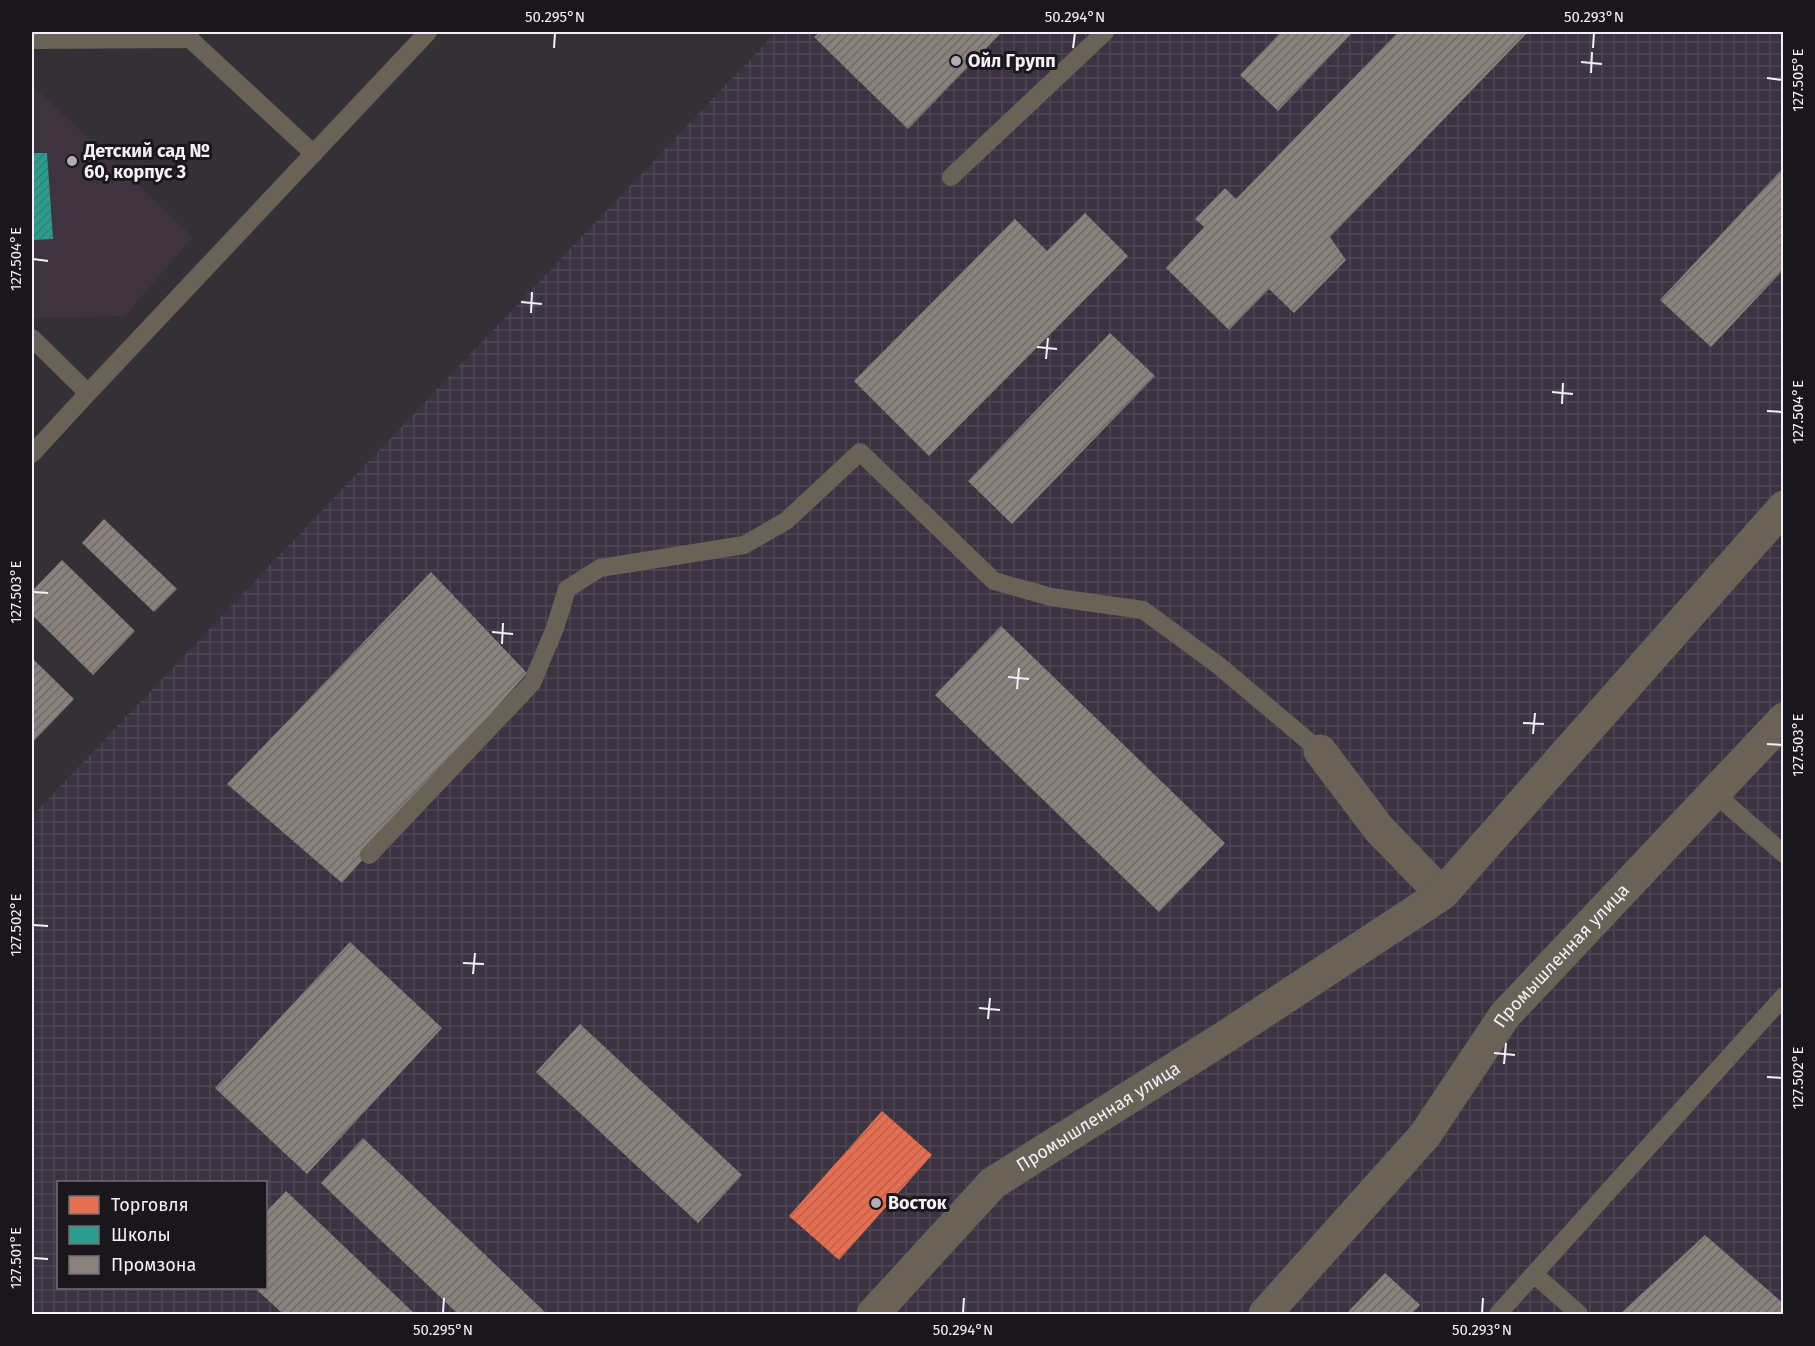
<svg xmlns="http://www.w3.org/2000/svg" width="1815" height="1346" font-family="'Fira Sans',sans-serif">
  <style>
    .industrial { fill: url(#industrial-grid); fill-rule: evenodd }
    .education { fill: #3f333f }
    .shops { fill: url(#shops-hatch) }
    .schools { fill: url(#schools-hatch) }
    .industry { fill: url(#industry-hatch) }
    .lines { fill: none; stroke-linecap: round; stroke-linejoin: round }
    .lane { stroke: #6a6256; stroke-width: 18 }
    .street { stroke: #6a6256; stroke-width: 33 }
    .ticks { fill: none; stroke: #f5f0f8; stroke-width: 2 }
    .poi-dot { fill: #b1adb4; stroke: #1a171c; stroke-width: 2 }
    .labels { text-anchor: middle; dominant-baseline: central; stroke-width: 6; stroke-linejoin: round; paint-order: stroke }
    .poi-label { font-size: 18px; font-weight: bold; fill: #f5f0f8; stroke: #1a171c; text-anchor: start }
    .street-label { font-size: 18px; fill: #f5f0f8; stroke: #1a171c }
    .neatline { fill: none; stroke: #f5f0f8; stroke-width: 2 }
    .ticks-label { font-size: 15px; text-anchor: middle; fill: #f5f0f8 }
  </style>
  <defs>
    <pattern id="industrial-grid" width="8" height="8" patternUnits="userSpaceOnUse" patternTransform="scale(1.5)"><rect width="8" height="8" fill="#3c3342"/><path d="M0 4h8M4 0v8" fill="none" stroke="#4f4755"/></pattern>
    <pattern id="shops-hatch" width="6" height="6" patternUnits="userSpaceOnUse" patternTransform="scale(1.5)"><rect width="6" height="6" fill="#e76f51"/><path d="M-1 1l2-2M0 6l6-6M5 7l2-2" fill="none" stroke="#b8634f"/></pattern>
    <pattern id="schools-hatch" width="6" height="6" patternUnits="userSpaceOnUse" patternTransform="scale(1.5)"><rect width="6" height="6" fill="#2a9d8f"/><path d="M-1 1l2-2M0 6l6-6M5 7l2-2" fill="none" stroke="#357f77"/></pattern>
    <pattern id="industry-hatch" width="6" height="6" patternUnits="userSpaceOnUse" patternTransform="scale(1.5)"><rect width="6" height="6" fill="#8a817c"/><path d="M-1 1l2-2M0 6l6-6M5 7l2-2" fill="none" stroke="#706a68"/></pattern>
  </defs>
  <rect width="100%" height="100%" fill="#333036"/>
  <path class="industrial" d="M776,32H1783V1314H32V816ZM58,1182H266V1288H58Z"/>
  <path class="education" d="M32,85L193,237L125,316L32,319Z"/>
  <path class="shops" d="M882,1111L932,1155L839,1260L789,1216Z"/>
  <path class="schools" d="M32,153H47L53,239L32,240Z"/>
  <path class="industry" d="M820,32H1002L908,129L814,37Z
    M1281,32H1353L1278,111L1240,75Z
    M1398,32H1528L1330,237L1346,260L1294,313L1269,289L1229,330L1166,268L1204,227L1195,219L1225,188L1236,199Z
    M1784,167V269L1711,347L1660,300Z
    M1085,213L1128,256L929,456L854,381L1015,219L1047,251Z
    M1110,333L1155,376L1012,524L968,481Z
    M104,519L177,589L154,612L82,543Z
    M62,560L135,631L93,675L32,615V591Z
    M431,572L527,673L342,883L227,784Z
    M1001,626L1225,843L1159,912L935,695Z
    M32,658L74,699L32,743Z
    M350,942L442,1028L307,1174L215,1088Z
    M580,1024L742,1175L698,1223L536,1072Z
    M363,1138L547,1314H458L321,1183Z
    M286,1191L415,1314H283L255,1288H266V1212Z
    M1705,1235L1784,1304V1314H1620Z
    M1385,1273L1420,1305L1411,1314H1346Z"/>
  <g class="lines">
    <path class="lane" d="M190,39L314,154
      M32,40L190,39V32
      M951,177L1105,32
      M32,338L88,393L32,454
      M88,393L428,32
      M1714,793L1784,854
      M369,855L532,683L555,628L567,589L600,568L744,545L786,521L860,452L994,581L1051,597L1143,610L1218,665L1320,751
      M1534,1274L1579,1314
      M1498,1314L1784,996"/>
    <g class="street">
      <path d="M1320,751L1379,829L1442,894"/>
      <path id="s1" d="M873,1314L993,1183L1225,1037L1442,894L1784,507"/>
      <path id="s2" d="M1265,1314L1425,1135L1505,1015L1784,719"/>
    </g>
  </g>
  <path class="ticks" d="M554,48L555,33M1073,48L1075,33M1593,48L1594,33M1581,62L1602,64M1591,73L1592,52M1767,78L1782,80M33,259L48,261M521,302L542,304M531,313L532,292M1037,347L1057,349M1046,359L1048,338M1552,392L1573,394M1562,404L1563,383M1767,411L1782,412M33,592L48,593M492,632L513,634M502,644L503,623M1008,677L1029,679M1017,689L1019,668M1523,723L1544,724M1533,734L1535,713M1767,744L1782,745M33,925L48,926M463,963L484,964M473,974L475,953M979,1008L1000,1010M988,1019L990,998M1494,1053L1515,1055M1504,1064L1506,1043M1767,1077L1782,1078M33,1258L48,1259M443,1313L444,1298M963,1313L964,1298M1482,1313L1483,1298"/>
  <g class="poi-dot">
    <circle cx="956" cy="61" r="6"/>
    <circle cx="72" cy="161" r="6"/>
    <circle cx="876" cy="1203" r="6"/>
  </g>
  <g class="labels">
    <g class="poi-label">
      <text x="968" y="61">Ойл Групп</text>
      <text x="84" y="151">Детский сад №<tspan x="84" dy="21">60, корпус 3</tspan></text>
      <text x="888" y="1203">Восток</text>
    </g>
    <g class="street-label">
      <text stroke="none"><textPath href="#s2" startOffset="466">Промышленная улица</textPath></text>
      <text stroke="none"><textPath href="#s1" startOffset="302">Промышленная улица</textPath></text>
    </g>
  </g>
  <rect width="1815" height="1346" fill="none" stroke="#1a171c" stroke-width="66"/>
  <rect x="57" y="1181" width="210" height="108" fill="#1a171c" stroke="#726e74" stroke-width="1.5"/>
  <rect x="69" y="1196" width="30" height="18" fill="#e76f51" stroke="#726e74" stroke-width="1.5"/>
  <text x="111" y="1211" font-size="18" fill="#f5f0f8">Торговля</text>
  <rect x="69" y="1226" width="30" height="18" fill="#2a9d8f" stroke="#726e74" stroke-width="1.5"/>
  <text x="111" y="1241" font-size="18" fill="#f5f0f8">Школы</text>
  <rect x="69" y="1256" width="30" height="18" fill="#8a817c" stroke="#726e74" stroke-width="1.5"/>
  <text x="111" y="1271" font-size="18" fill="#f5f0f8">Промзона</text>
  <rect x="33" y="33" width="1749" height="1280" class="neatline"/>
  <g class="ticks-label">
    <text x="555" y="22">50.295°N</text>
    <text x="1075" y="22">50.294°N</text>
    <text x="1594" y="22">50.293°N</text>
    <text transform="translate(1798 80) rotate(-90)" y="5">127.505°E</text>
    <text transform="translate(16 259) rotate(-90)" y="5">127.504°E</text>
    <text transform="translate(1798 412) rotate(-90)" y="5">127.504°E</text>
    <text transform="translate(16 592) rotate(-90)" y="5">127.503°E</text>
    <text transform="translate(1798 745) rotate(-90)" y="5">127.503°E</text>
    <text transform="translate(16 925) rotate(-90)" y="5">127.502°E</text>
    <text transform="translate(1798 1078) rotate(-90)" y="5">127.502°E</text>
    <text transform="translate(16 1258) rotate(-90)" y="5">127.501°E</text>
    <text x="443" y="1335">50.295°N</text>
    <text x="963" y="1335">50.294°N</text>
    <text x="1482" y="1335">50.293°N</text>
  </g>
</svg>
